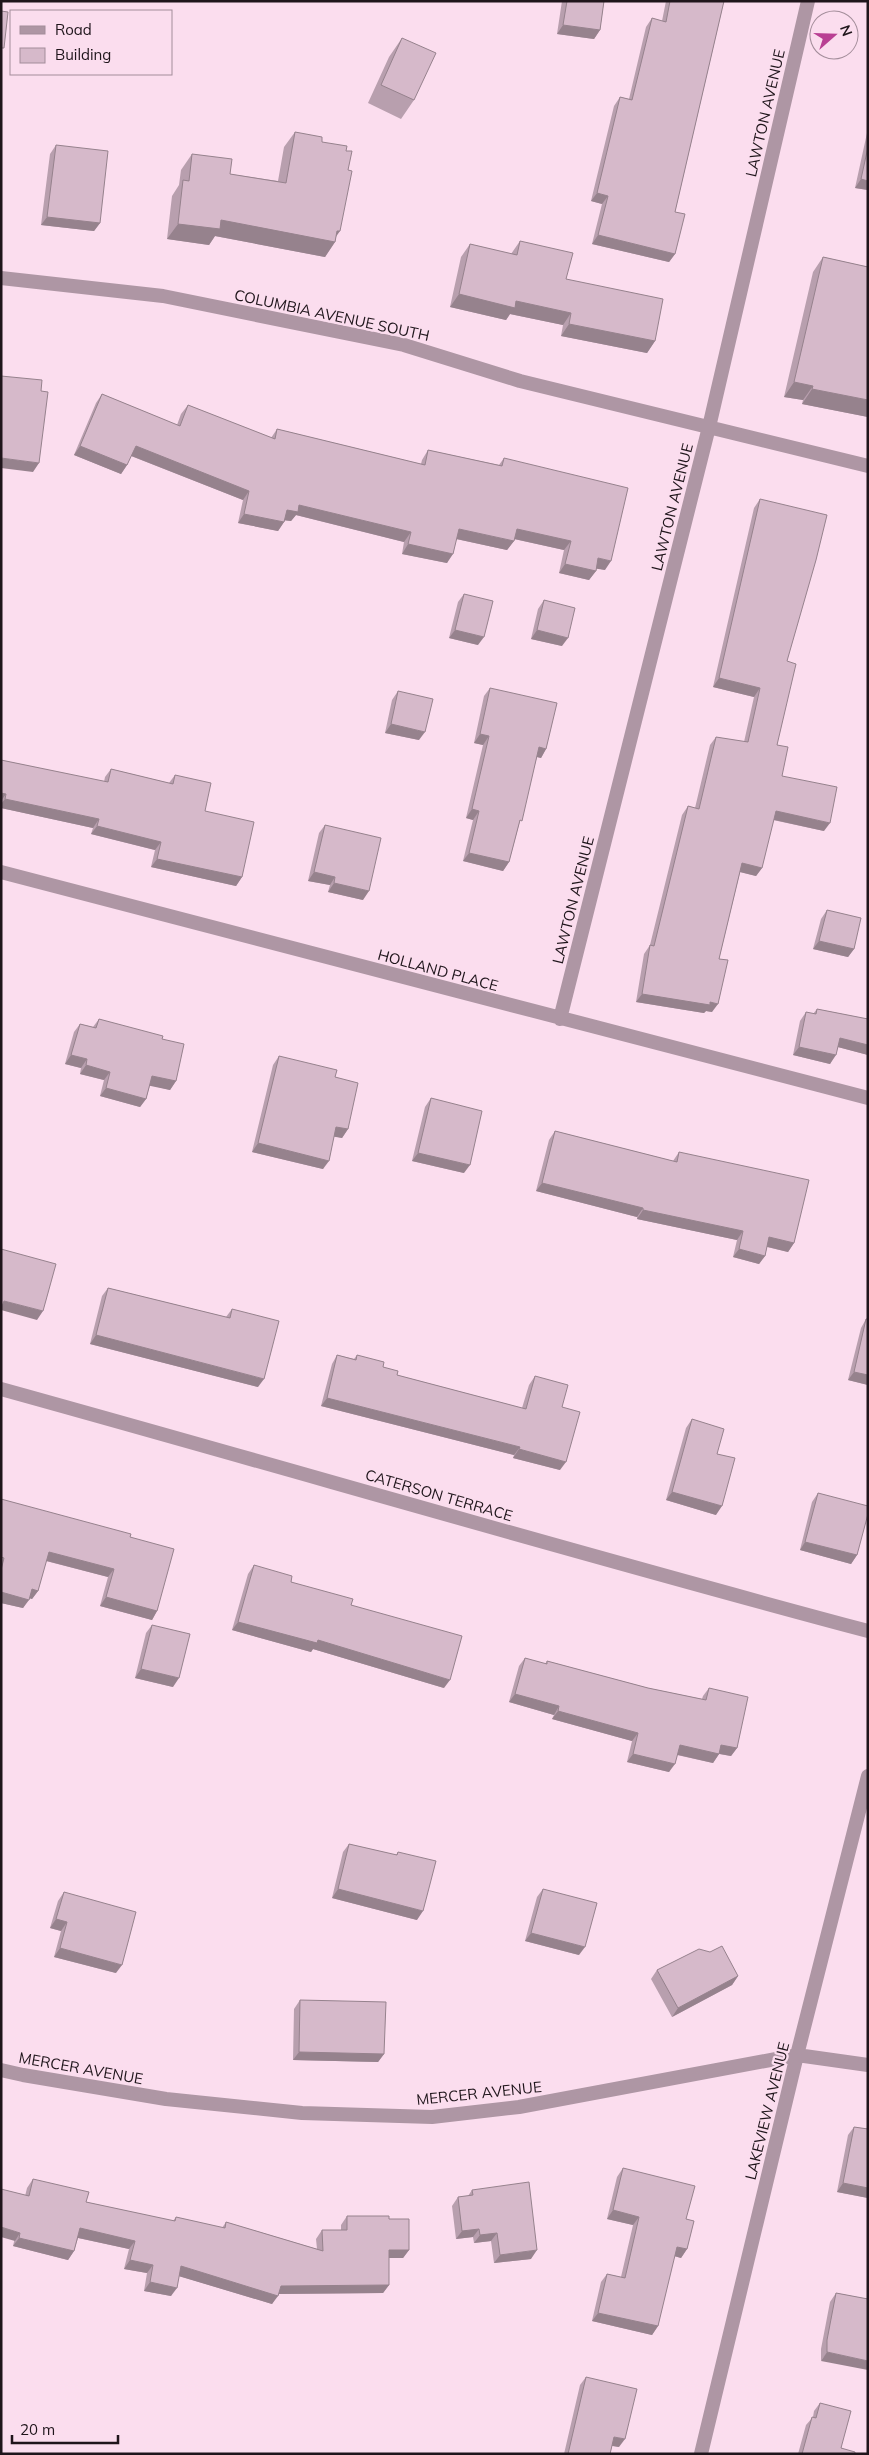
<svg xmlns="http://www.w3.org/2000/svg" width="869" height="2455" font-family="Mulish,sans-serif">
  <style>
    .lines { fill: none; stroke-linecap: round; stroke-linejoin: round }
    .minor { stroke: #ae96a4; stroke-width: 14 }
    .wall { fill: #b89fae }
    .shaded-wall { fill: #96828d }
    .building { fill: #d6b9ca; stroke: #96828d }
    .labels { text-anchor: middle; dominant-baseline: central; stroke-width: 4.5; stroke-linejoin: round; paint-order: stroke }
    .street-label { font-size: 15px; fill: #1f151b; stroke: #fbddee }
  </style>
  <rect width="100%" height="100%" fill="#fbddee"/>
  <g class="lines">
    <path class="minor" d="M1,278L163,296L404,345L520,381L868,466
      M1,872L868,1098
      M560,1019L709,427L808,1
      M1,1389C290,1469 578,1554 868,1631
      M1,2070L23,2075L166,2099L302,2113L432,2117L519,2107L797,2055L868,2065
      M701,2454L797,2055L868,1776"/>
  </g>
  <path class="wall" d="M562,1H604L600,30L594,39L557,34Z
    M666,1H724L675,212V254L669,262L592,244L602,204L591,201L614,106L620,97L629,99L646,27L652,18L662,21Z
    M402,38L414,100L401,119L368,103L389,57Z
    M868,131V190L855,188L867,133Z
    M295,132L322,142L336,237L335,242L325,257L215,236L209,245L167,239L172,196L179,185L181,170L192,154L230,174L278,181L284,147Z
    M56,145L100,223L94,231L41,225L50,154Z
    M520,241L566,279L655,341L647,353L561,336L563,325L510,314L506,320L450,307L461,257L470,244L511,254Z
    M823,257L868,267V417L802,404L803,400L784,397L813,272Z
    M102,394L177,425L181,414L188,405L271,438L277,429L421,464L422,460L428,450L499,465L504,458L605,570L596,568V571L589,580L559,573L564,550L514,539V541L507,550L456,539L447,563L402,554L404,542L296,515L291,521L285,520L284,522L278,531L238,523L243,500L131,456L127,465L121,474L74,455L96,403Z
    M760,499L787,661L777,745L782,776L824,831L773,820L762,868L756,876L740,872L719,959L712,1012L706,1011L704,1013L636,1002L644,954L650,945L682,815L688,806L695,808L710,745L716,737L744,742L754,697L713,687L754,508Z
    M464,594L478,645L449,638L458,602Z
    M544,600L562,646L531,639L538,609Z
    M490,688L546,749L541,758L537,757L509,862L503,871L463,861L473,820L466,818L483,745L474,743L484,696Z
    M398,691L419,740L385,733L392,700Z
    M1,760L104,782L105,777L111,769L169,783L175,775L205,811L242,877L236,886L151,867L155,850L91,834L93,828L1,808Z
    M325,825L363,900L328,892L330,885L308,881L319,833Z
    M827,910L854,949L848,957L813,949L821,919Z
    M817,1009L868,1019V1055L838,1047L830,1064L793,1055L800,1021L806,1012L813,1014Z
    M99,1019L162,1039L176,1081L170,1090L150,1085L146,1099L140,1107L100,1096L104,1080L80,1074L81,1068L65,1064L74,1032L80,1024L93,1027Z
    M279,1056L335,1077L348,1129L342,1138L334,1136L323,1169L252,1152L273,1065Z
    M431,1098L464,1173L412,1161L425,1107Z
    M555,1131L673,1161L679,1152L794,1243L788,1252L767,1247L765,1256L759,1264L733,1257L737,1240L637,1219V1217L536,1191L549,1140Z
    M108,1288L226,1317L232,1309L258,1387L90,1344L102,1296Z
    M866,1319H868V1385L848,1380L861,1328Z
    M337,1355L354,1359L357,1355L397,1375L522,1408L529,1385L535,1376L562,1407L560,1470L513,1458L514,1455L321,1406L332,1364Z
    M692,1419L717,1454L716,1515L666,1500L686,1428Z
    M818,1493L857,1555L851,1564L800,1550L812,1502Z
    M1,1499L130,1537L157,1611L152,1620L100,1606L108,1577L46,1561L38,1591L32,1599L29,1598L23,1608L1,1603Z
    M254,1565L291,1582L351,1605L444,1688L313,1649L311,1652L232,1630L248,1574Z
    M152,1625L173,1687L135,1678L146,1633Z
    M525,1658L545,1664L547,1661L648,1688L702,1699L703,1696L709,1688L737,1748L731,1756L719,1754L713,1763L677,1755L669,1772L627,1762L632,1741L552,1719L554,1715L509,1702L519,1666Z
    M349,1844L396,1855L398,1852L417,1920L332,1898L343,1852Z
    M543,1889L579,1955L525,1941L537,1897Z
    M64,1892L116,1973L54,1957L61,1931L50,1928L58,1901Z
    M657,1970L738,1976L732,1985L672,2017L651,1979Z
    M300,2000L384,2054L378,2062L293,2060L294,2009Z
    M854,2127L868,2129V2198L837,2192L848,2135Z
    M623,2168L686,2219L687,2249L681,2258L674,2256L658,2326L652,2335L592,2321L601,2282L607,2274L621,2277L633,2225L607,2219L617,2177Z
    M33,2179L86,2202L173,2221L176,2217L222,2228L226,2222L317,2249L316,2239L322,2230H341V2225L347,2216L389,2219L409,2250L403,2258H389V2285L383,2293L278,2294L272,2304L179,2276L171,2296L144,2291L147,2273L124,2269L129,2249L78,2238L74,2251L68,2260L13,2246L27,2188Z
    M472,2190L531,2259L494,2263L491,2241L474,2243L473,2237L456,2239L452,2206L458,2197L468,2196Z
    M836,2293L868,2299L821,2361V2349L830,2302Z
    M586,2377L619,2447L612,2446L610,2454H564L580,2385Z
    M820,2403L841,2448L855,2454H798L806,2425L813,2417L814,2411Z"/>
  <path class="shaded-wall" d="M563,25L600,30L594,39L557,34Z
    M861,179L868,181V190L855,188Z
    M597,193L608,196L602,204L591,201Z
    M47,217L100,223L94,231L41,225Z
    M221,220L337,231H340L333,241L335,242L325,257L215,236L209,245L167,239L178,224Z
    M598,235L675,254L669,262L592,244Z
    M459,294L516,301L571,313L563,325L510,314L506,320L450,307Z
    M569,324L655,341L647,353L561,336Z
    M794,382L813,386L803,400L784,397Z
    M812,389L868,400V417L802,404Z
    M80,446L127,465L121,474L74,455Z
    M136,446L249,491L243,500L129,455Z
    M1,458L39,463L33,472L1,468Z
    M299,505L411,532L404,542L296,515L291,521L281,520L287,510Z
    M244,514L284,522L278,531L238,523Z
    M459,529L514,541L507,550L452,538Z
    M517,529L571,541L564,550L510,538Z
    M408,544L453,554L447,563L402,554Z
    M598,558L611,561L605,570L592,568Z
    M565,564L596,571L589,580L559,573Z
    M455,630L484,637L478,645L449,638Z
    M537,630L568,638L562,646L531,639Z
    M719,678L760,688L754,697L713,687Z
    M391,724L425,732L419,740L385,733Z
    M480,734L489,736L483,745L474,743Z
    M539,747L546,749L541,758L533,756Z
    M1,793L6,794L1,801Z
    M5,799L99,819L93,828L1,808V804Z
    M472,809L479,811L473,820L466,818Z
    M776,811L830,823L824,831L770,819Z
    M97,826L161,842L155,850L91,834Z
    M469,853L509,862L503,871L463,861Z
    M157,859L242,877L236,886L151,867Z
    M742,863L762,868L756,876L736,871Z
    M314,872L335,877L330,885L308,881Z
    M334,883L369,891L363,900L328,892Z
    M819,941L854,949L848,957L813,949Z
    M642,994L710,1002L718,1004L712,1012L706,1011L704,1013L636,1002Z
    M840,1038L868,1045V1055L834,1046Z
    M799,1047L836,1055L830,1064L793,1055Z
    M71,1055L87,1059L81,1068L65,1064Z
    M86,1065L110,1072L104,1080L80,1074Z
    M152,1076L176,1081L170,1090L146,1085Z
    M106,1088L146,1099L140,1107L100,1096Z
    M336,1127L348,1129L342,1138L330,1136Z
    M258,1143L329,1161L323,1169L252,1152Z
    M418,1153L470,1165L464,1173L412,1161Z
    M542,1183L643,1208L637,1217L536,1191Z
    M643,1210L743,1231L737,1240L637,1219Z
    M769,1237L794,1243L788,1252L764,1246Z
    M739,1249L765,1256L759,1264L733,1257Z
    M4,1301L43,1311L37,1320L1,1310V1304Z
    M96,1335L264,1379L258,1387L90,1344Z
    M854,1372L868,1375V1385L848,1380Z
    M327,1398L520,1447L514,1455L321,1406Z
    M519,1449L566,1462L560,1470L513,1458Z
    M672,1492L722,1506L716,1515L666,1500Z
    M805,1542L857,1555L851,1564L800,1550Z
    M49,1552L114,1569L108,1577L43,1560Z
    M32,1589L38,1591L32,1599L26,1597Z
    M1,1592L29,1600L23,1608L1,1603Z
    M106,1597L157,1611L152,1620L100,1606Z
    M238,1622L318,1640L450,1680L444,1688L313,1649L311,1652L232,1630Z
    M141,1669L179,1678L173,1687L135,1678Z
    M515,1694L559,1706L554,1715L509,1702Z
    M558,1711L638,1733L632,1741L552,1719Z
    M680,1745L719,1754L713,1763L674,1754Z
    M721,1745L737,1748L731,1756L715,1753Z
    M633,1754L675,1764L669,1772L627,1762Z
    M338,1889L423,1911L417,1920L332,1898Z
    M56,1919L67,1922L61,1931L50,1928Z
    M531,1933L585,1947L579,1955L525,1941Z
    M60,1948L122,1965L116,1973L54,1957Z
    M738,1976L732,1985L672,2017L678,2008Z
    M299,2052L384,2054L378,2062L293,2060Z
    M843,2183L868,2188V2198L837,2192Z
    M613,2210L639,2217L633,2225L607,2219Z
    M1,2227L20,2233L15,2241L1,2237Z
    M80,2228L135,2241L129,2249L74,2237Z
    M479,2229L473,2237L456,2239L462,2231Z
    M497,2233L491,2241L474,2243L480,2235Z
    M19,2238L74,2251L68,2260L13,2246Z
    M677,2247L687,2249L681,2258L671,2255Z
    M389,2250H409L403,2258H383Z
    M537,2250L531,2259L494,2263L500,2255Z
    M130,2260L153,2265L147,2273L124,2269Z
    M181,2266L278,2296L272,2304L175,2275Z
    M150,2282L177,2288L171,2296L144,2291Z
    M389,2285L383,2293L275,2294L281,2286Z
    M598,2313L658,2326L652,2335L592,2321Z
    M827,2352L868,2361V2370L821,2361Z
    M614,2437L625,2439L619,2447L608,2445Z"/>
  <path class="building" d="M567,1H604L600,30L563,25Z
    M670,1H724L675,212L685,214L675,254L598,235L608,196L597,193L620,97L632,100L652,18L666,22Z
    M1,11L8,12L4,48H1Z
    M402,38L436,53L414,100L381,85Z
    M295,132L322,137V142L347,146L346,151H352L348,170L352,171L340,231H337L335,242L221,220L220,229L178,224L183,180L189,181L192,154L232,159L230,174L286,183Z
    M56,145L108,151L100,223L47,217Z
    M868,147V181L861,179Z
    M520,241L573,253L566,279L663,299L655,341L569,324L571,313L516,301L515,308L459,294L470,244L517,255Z
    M823,257L868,267V400L812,389L813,386L794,382Z
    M1,376L42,380L41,391L48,392L39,463L1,458Z
    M102,394L180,426L188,405L275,439L277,429L425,465L428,450L502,466L504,458L628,488L611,561L598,558L596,571L565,564L571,541L517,529L514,541L459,529L453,554L408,544L411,532L299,505L298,512L287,510L284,522L244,514L249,491L136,446L127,465L80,446Z
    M760,499L827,515L816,560L787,661L796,664L777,745L788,747L782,776L837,787L830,823L776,811L762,868L742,863L719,959L728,960L718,1004L710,1002V1005L642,994L650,945L654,946L688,806L699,809L716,737L748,742L760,688L719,678Z
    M464,594L493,601L484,637L455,630Z
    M544,600L575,608L568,638L537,630Z
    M490,688L557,703L546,749L539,747L522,821L520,820L509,862L469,853L479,811L472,809L489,736L480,734Z
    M398,691L433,699L425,732L391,724Z
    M1,760L108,782L111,769L173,784L175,775L211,783L205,811L254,822L242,877L157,859L161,842L97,826L99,819L5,799L6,794L1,793Z
    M325,825L381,838L369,891L334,883L335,877L314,872Z
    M827,910L861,918L854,949L819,941Z
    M817,1009L868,1019V1045L840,1038L836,1055L799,1047L806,1012L816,1014Z
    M99,1019L163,1036L162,1039L184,1044L176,1081L152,1076L146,1099L106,1088L110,1072L86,1065L87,1059L71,1055L80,1024L96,1028Z
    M279,1056L337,1070L335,1077L358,1083L348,1129L336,1127L329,1161L258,1143Z
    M431,1098L482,1111L470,1165L418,1153Z
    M555,1131L677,1162L679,1152L809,1180L794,1243L769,1237L765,1256L739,1249L743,1231L643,1210V1208L542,1183Z
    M1,1249L56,1264L43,1311L4,1301L1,1309Z
    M108,1288L230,1318L232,1309L279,1321L264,1379L96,1335Z
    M866,1319H868V1375L854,1372Z
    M337,1355L356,1360L357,1355L384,1362L383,1367L398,1371L397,1375L526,1409L535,1376L568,1385L562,1407L580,1412L566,1462L519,1449L520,1447L327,1398Z
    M692,1419L724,1429L717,1454L735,1458L722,1506L672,1492Z
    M818,1493L868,1506V1514L857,1555L805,1542Z
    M1,1499L131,1534L130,1537L174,1549L157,1611L106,1597L114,1569L49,1552L38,1591L32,1589L29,1600L1,1592V1570L4,1558L1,1557Z
    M254,1565L292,1576L291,1582L353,1599L351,1605L462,1636L450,1680L318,1640L317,1643L238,1622Z
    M152,1625L190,1634L179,1678L141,1669Z
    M525,1658L547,1664V1661L648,1688L706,1700L709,1688L748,1697L737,1748L721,1745L719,1754L680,1745L675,1764L633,1754L638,1733L558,1711L559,1706L515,1694Z
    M349,1844L397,1855L398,1852L436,1861L423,1911L338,1889Z
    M543,1889L597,1903L585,1947L531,1933Z
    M64,1892L136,1912L122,1965L60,1948L67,1922L56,1919Z
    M722,1946L738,1976L678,2008L657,1970L699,1949L710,1952Z
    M300,2000L386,2002L384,2054L299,2052Z
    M854,2127L868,2129V2188L843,2183Z
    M623,2168L695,2186L686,2219L694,2221L687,2249L677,2247L658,2326L598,2313L607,2274L625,2278L639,2217L613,2210Z
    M33,2179L89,2192L86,2202L175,2221L176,2217L225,2228L226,2222L323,2251L322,2230H347V2216H389V2219H409V2250H389V2285L281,2286L278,2296L181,2266L177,2288L150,2282L153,2265L130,2260L135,2241L80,2228L74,2251L19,2238L20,2233L1,2227V2189L29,2196Z
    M529,2182L537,2250L500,2255L497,2233L480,2235L479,2229L462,2231L458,2197L473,2195L472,2190Z
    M836,2293L868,2299V2361L827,2352V2340Z
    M586,2377L637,2389L625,2439L614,2437L610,2454H568Z
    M820,2403L851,2411L841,2448L855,2452V2454H802L812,2417L816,2418Z"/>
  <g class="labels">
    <g class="street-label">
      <text transform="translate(765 113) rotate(-77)">LAWTON AVENUE</text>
      <text transform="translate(332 315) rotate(12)">COLUMBIA AVENUE SOUTH</text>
      <text transform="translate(672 507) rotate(-76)">LAWTON AVENUE</text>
      <text transform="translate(573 900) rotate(-76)">LAWTON AVENUE</text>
      <text transform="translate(438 970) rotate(15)">HOLLAND PLACE</text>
      <text transform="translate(439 1495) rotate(16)">CATERSON TERRACE</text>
      <text transform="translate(81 2068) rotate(10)">MERCER AVENUE</text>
      <text transform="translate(479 2093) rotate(-6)">MERCER AVENUE</text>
      <text transform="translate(767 2111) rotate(-76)">LAKEVIEW AVENUE</text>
    </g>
  </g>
  <rect width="869" height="2455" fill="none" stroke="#1f151b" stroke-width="5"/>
  <rect x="10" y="10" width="162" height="65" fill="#fbddee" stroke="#a38d9a"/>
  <rect x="20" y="26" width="25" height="8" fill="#ae96a4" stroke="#a38d9a"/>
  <text x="55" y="35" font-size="15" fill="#1f151b">Road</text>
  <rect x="20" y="48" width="25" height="15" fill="#d6b9ca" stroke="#a38d9a"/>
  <text x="55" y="60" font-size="15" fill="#1f151b">Building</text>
  <g transform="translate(834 35) rotate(70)"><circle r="24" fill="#fbddee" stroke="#a38d9a"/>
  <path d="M0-4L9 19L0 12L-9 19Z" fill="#b93f93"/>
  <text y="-8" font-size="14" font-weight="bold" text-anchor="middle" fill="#1f151b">N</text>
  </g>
  <path d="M12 2435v8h106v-8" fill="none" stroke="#1f151b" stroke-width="2.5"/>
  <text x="20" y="2435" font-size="15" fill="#1f151b" stroke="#fbddee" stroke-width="4" paint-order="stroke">20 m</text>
</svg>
